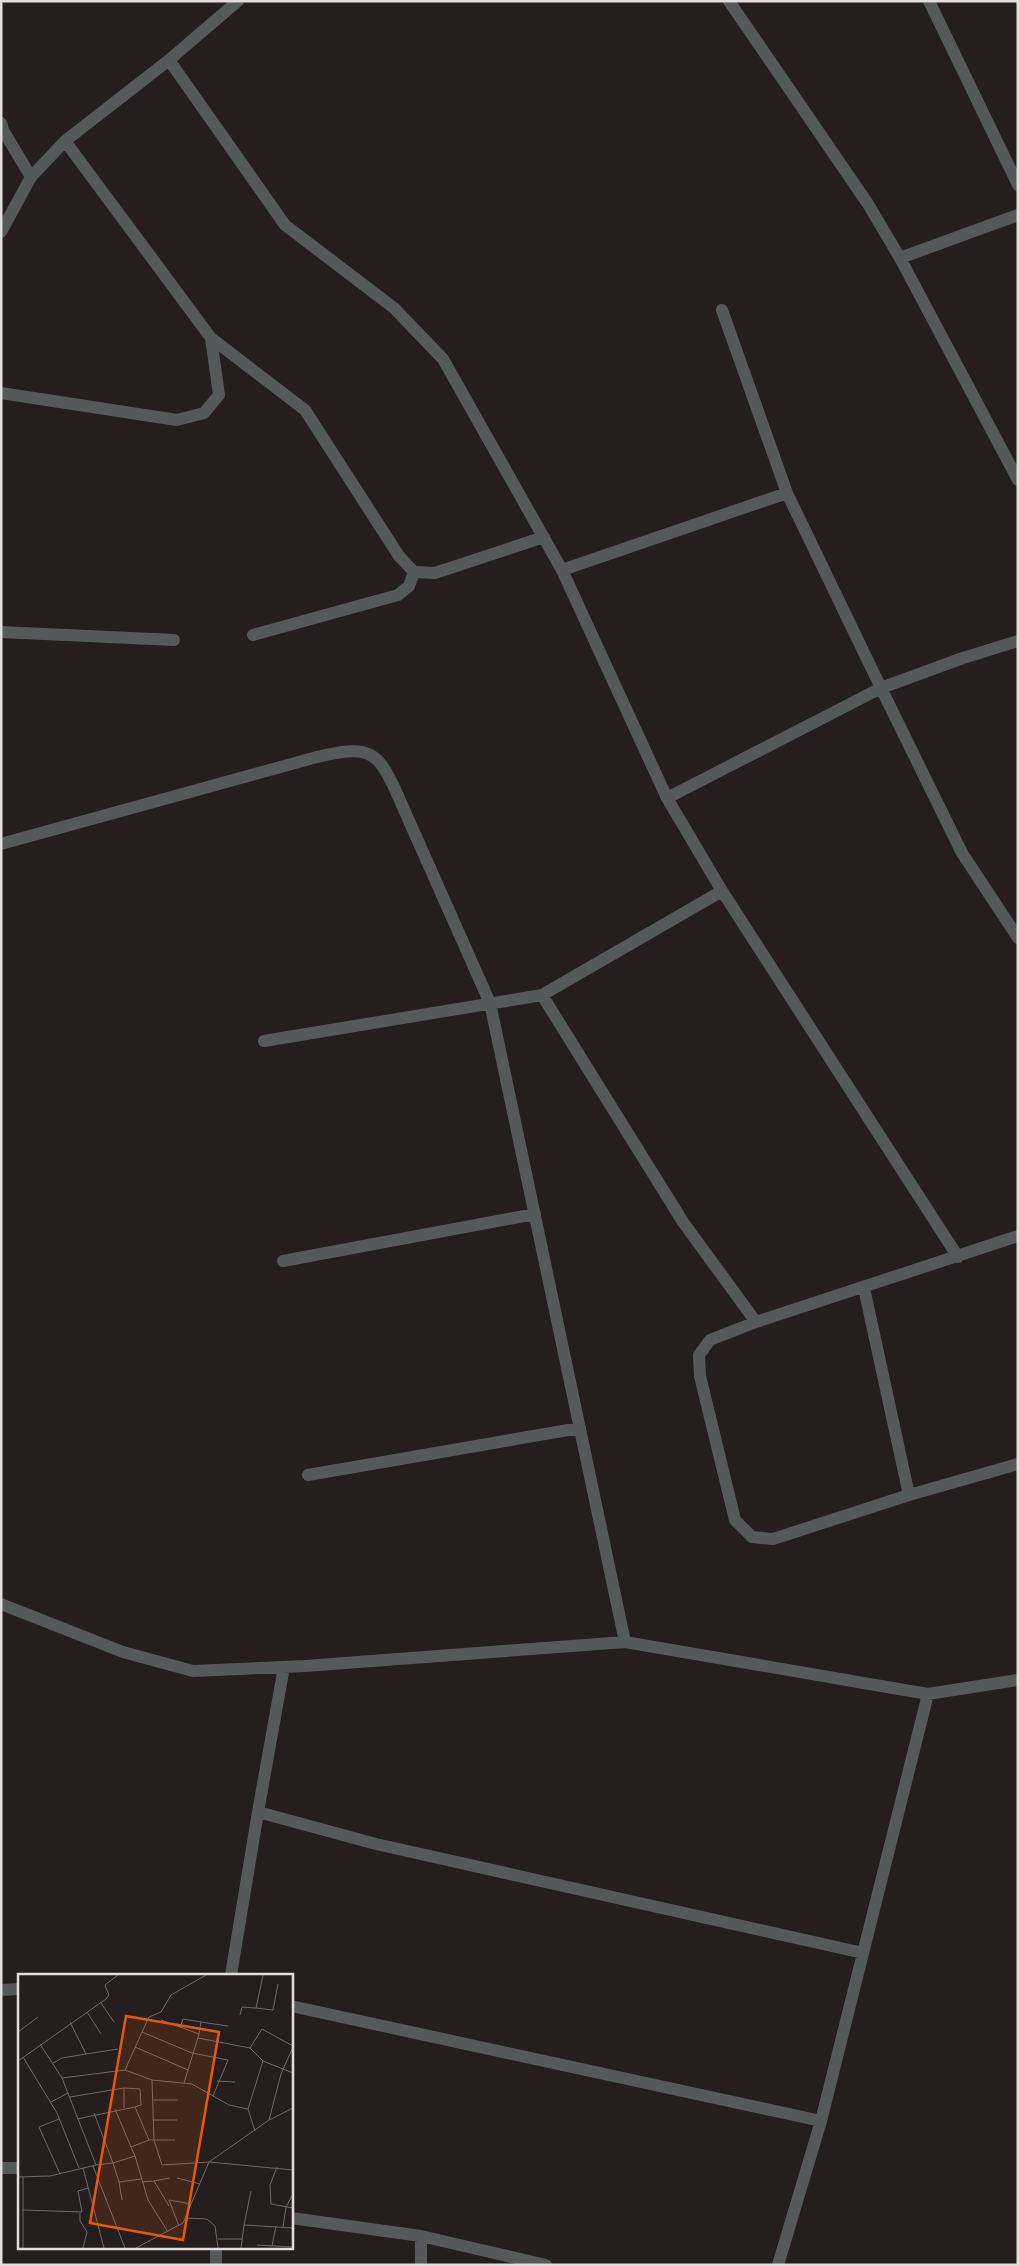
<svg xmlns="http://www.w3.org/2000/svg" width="1019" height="2266" font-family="Raleway,sans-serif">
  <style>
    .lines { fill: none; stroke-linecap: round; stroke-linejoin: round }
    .lane { stroke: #56595a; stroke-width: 12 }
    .street { stroke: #56595a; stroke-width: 12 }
    .inset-road { fill: none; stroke: #706b6b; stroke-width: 1 }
    .view { fill: #e8590c; fill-opacity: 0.15; stroke: #e8590c; stroke-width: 2.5 }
    .inset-edge { fill: none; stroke: #e2dede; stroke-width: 2.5 }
  </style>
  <rect width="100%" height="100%" fill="#241e1e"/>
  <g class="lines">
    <path class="lane" d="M1,123L3,130L31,177"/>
    <path class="street" d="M729,1L868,204L900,258L1018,480
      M929,1L1018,185
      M169,60L285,225L394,308L443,359L562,570L667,798
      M1,232L31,177L65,141L169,60L238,1
      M900,258L1018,215
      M722,310L787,493
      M211,338L305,410L399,556L414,572L435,573L544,537
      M1,393L177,420L204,413L219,395L211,338L65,141
      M1,632L174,640
      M253,635L398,595L409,586L414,572
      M1018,641L960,659L881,688L962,853L1018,938
      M1,844L317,757C337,753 365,744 380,763C386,770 390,779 394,787L490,1003L625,1642
      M722,891L958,1257
      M542,995L722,891L667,798L881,688L787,493L562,570
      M264,1041L542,995L683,1222L756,1322L1018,1236
      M283,1261L535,1214
      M864,1288L909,1495L1018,1464
      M756,1322L710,1340L699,1355L700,1376L735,1520L752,1537L773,1539L909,1495
      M308,1475L580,1428
      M1,1604L123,1652L193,1671L305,1666L625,1642L928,1694L1018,1680
      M284,1667L258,1812L376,1844L863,1953
      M231,1975L258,1812
      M1,1990L19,1989
      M291,2006L821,2121L778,2265
      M821,2121L928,1694
      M1,2168H19
      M291,2218L421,2236L546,2265
      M421,2236V2265
      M216,2265V2247"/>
  </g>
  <g transform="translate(18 1974)">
    <rect width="275" height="275" fill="#241e1e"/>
    <path class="inset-road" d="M188,1L153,21L143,38L131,43L124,58L174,79L210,86L195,122M83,29L96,48M238,34L255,36L260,10M69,38L83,60M222,41L224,33L238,34L245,1M143,46L181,60L170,96M52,48L68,80L100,75M183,48L210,52M162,54L165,45L183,48L181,60M0,58L20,43M180,64L232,74L245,87L275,99M117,73L170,96L166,109M232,74L244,55L275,72M5,83L39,139L61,194M0,87L88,25L91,21L87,11L100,1M35,89L44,84L68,80M107,96L124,58M44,104L107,96L134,106L174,110L211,131L230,135L245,87M134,106L136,166L144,191L191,188L275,196M199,107L217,108M106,114L122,115L123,131L117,133M52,123L106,114V134M135,126H160M33,128L50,119M97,135L113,173M230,135L237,157M76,139L95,189L78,191M41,145L21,153L42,200M59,145L117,133L131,166H157M135,146H159M251,146L275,134M117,182L130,226L150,258M75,192L107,274M259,193L252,211L253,230L275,234M65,194L86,274M0,203L32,202L78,191L44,104L22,70M159,204L182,210M123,205L101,208L95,189L117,182L113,173L131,166M136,207L152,204M101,208L104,226M124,208L136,207L151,232M5,236L64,238L60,217L70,214M62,239V247L69,258L65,274M169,244L189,245L197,252L200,274M226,251L233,217M161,252L151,226L173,230M265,253L268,233L275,220M200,265H224M239,271L275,273M254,272L258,252M5,274V203M118,274L165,249L191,188L251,146L263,100L275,73M223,274L226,251L275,254"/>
    <path class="view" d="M108,42L201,58L165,266L72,249Z"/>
    <rect width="275" height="275" class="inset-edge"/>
  </g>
  <rect width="1019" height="2266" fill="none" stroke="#e2dede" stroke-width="5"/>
</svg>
